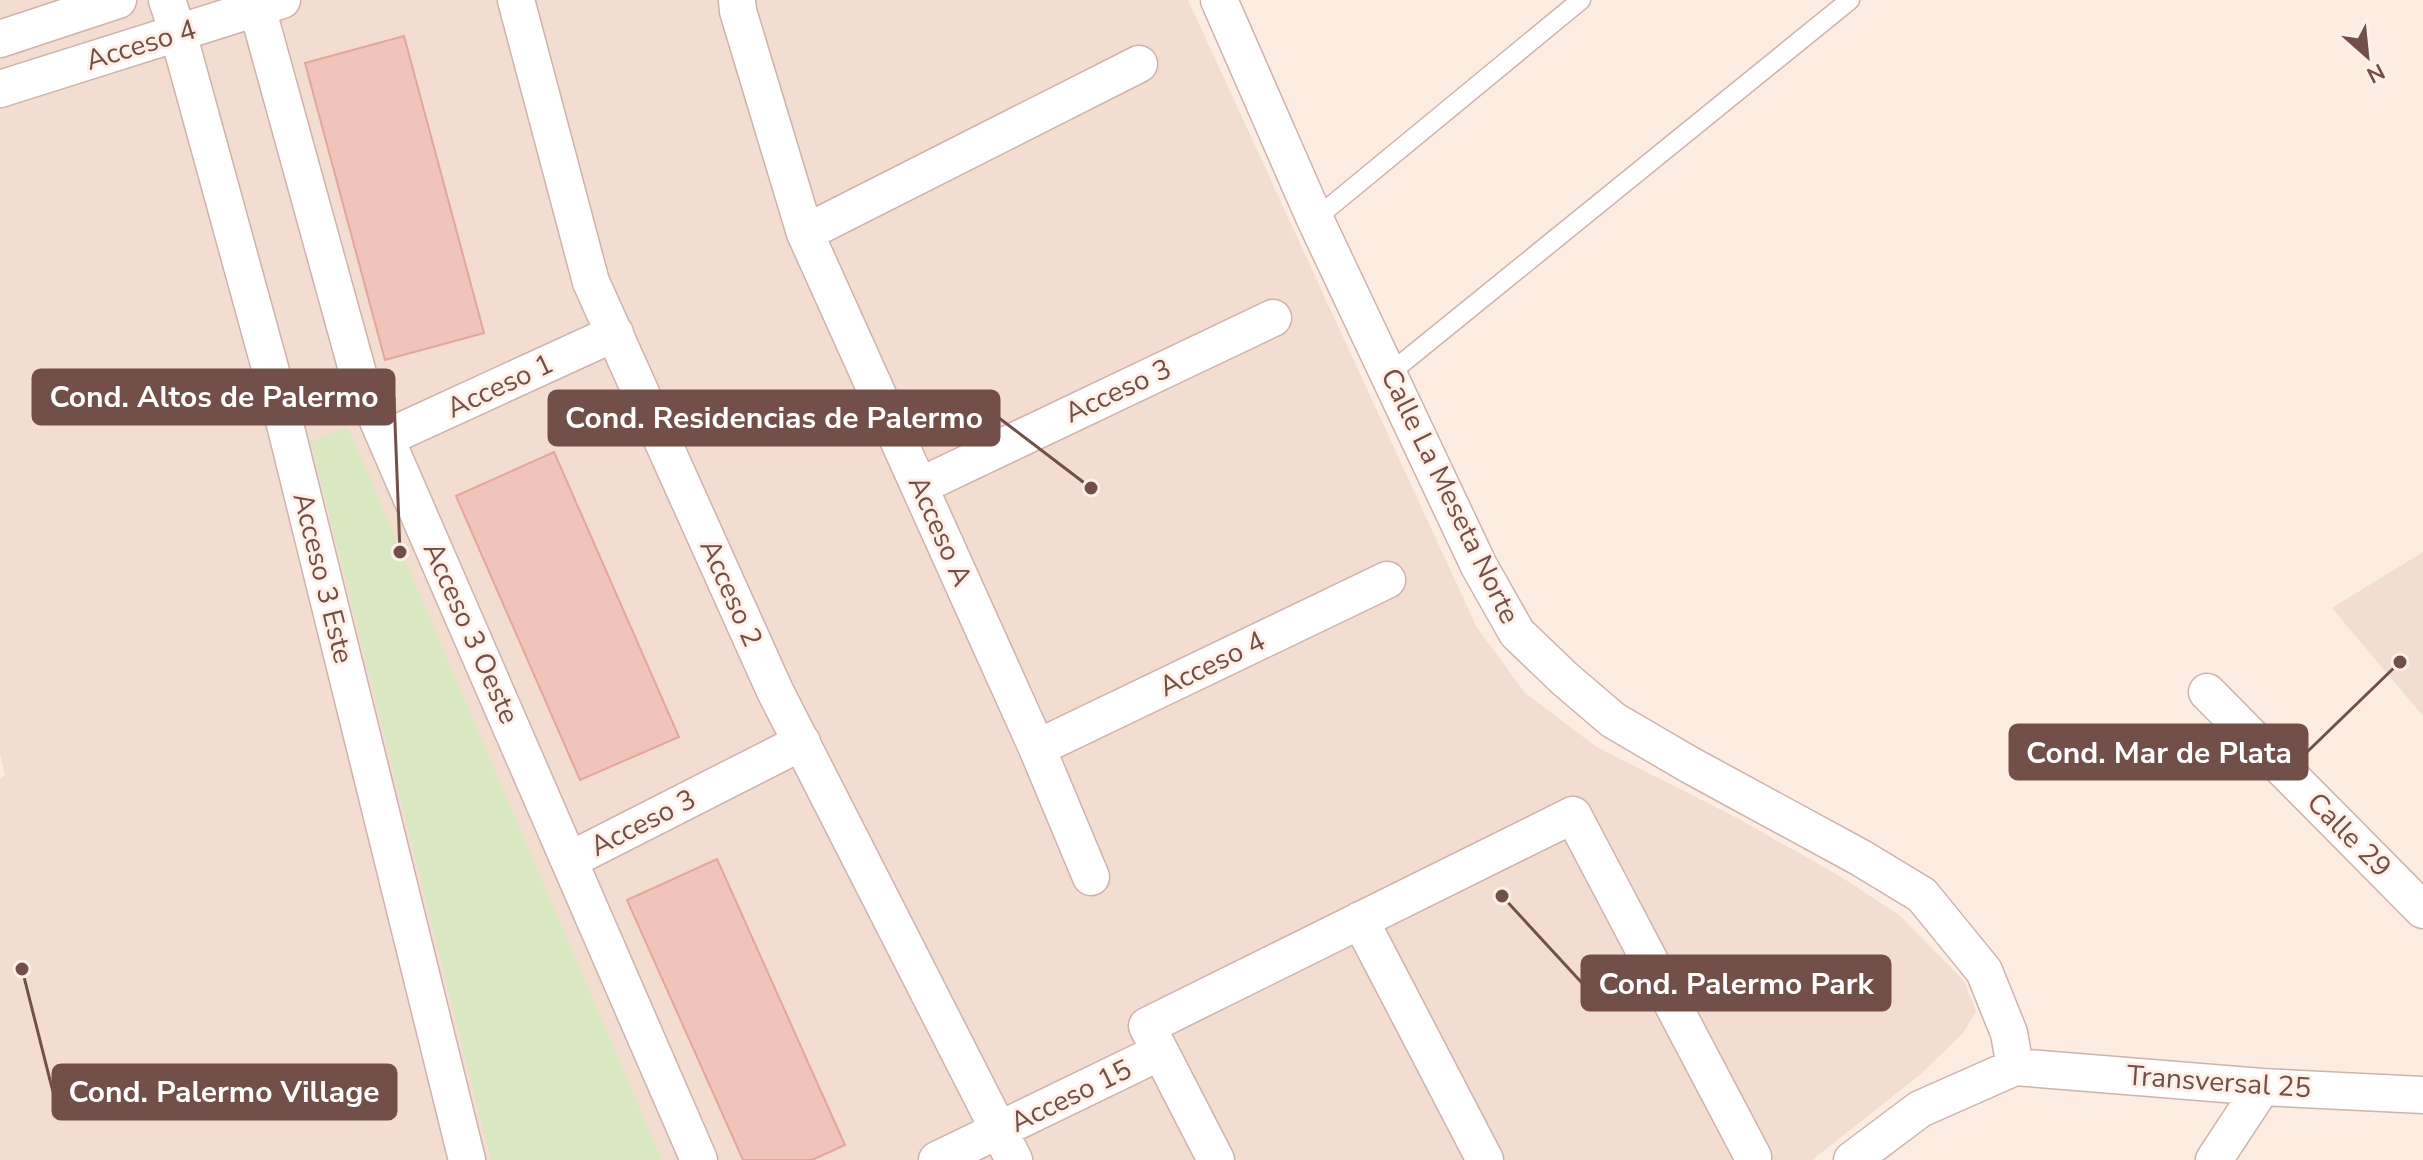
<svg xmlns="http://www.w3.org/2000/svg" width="2423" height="1160" font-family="'Nunito Sans',sans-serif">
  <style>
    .residential { fill: #f3dcd0 }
    .green { fill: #d9e8c1 }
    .building { fill: #f0c4ba; stroke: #e3a69a; stroke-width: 2 }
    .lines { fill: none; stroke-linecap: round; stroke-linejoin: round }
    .service-casing { stroke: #ceb3ac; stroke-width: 21 }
    .minor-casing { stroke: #ceb3ac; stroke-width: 39 }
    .service { stroke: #fff; stroke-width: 18 }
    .minor { stroke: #fff; stroke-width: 36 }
    .labels { text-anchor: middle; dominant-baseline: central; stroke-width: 6; stroke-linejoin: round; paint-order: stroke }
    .street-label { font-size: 28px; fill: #724f49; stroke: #fff0e7 }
    .leader { fill: none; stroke: #724f49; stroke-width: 3 }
    .callout-dot { fill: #724f49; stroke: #fff0e7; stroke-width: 3 }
    .callout { fill: #724f49; stroke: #724f49; stroke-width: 3 }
    .callout-label { font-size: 30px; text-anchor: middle; font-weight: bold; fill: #fff }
  </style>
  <rect width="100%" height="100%" fill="#fcece1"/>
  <path class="residential" d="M0,0H1188L1476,626L1524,692L1595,746L1737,818L1841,877L1899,915L1964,981L1976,1011L1963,1033L1922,1073L1812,1160H0V778L5,775L0,754Z
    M2423,552V716L2332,608Z"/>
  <path class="green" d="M348,427L662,1160H491L311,441Z"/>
  <path class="building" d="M404,36L484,333L385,360L305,63Z
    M554,452L679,737L580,780L456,496Z
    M717,859L845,1145L812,1160H743L627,900Z"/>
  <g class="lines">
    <defs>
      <path id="service" d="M1315,219L1581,0
        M1390,373L1850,0"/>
      <path id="minor" d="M167,0L178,33L281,408L467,1160
        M255,0L359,377L699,1160
        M516,0L591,282L775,691L1014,1160
        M737,0L738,11L805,233L1037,748L1091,877
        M1219,0L1315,219L1479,566L1517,633L1565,679L1613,720L1690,765L1861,858L1922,895L1984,971L2009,1033L2015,1067
        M0,39L118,0
        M0,89L282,0
        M805,233L1139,64
        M281,408L361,383
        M386,438L615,333
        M920,486L1273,318
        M2207,692L2423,910
        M1037,748L1387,580
        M570,860L802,742
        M1360,920L1485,1160
        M937,1160L1160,1052
        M1216,1160L1147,1026L1573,815L1753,1157
        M1852,1160L1920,1109L2015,1067L2262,1087L2423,1095
        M2214,1160L2262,1087"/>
    </defs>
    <use href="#service" class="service-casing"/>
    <use href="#minor" class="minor-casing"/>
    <use href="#service" class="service"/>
    <use href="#minor" class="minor"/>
  </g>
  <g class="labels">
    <g class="street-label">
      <text transform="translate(141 45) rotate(-17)">Acceso 4</text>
      <text transform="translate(500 386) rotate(-25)">Acceso 1</text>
      <text transform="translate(1118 391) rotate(-25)">Acceso 3</text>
      <text transform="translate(1450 496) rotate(64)">Calle La Meseta Norte</text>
      <text transform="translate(940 531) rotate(66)">Acceso A</text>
      <text transform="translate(323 578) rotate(76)">Acceso 3 Este</text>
      <text transform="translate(731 593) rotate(66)">Acceso 2</text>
      <text transform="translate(471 633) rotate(66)">Acceso 3 Oeste</text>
      <text transform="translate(1212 664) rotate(-26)">Acceso 4</text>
      <text transform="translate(643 823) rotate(-27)">Acceso 3</text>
      <text transform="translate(2349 835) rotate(45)">Calle 29</text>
      <text transform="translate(2219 1082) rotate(4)">Transversal 25</text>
      <text transform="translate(1071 1096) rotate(-26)">Acceso 15</text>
    </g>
  </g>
  <path class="leader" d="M400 552L394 397M1091 488L999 418M2400 662L2307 752M1502 896L1582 983M22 969L53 1092"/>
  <g class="callout-dot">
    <circle cx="400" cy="552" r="8"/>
    <circle cx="1091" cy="488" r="8"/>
    <circle cx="2400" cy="662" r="8"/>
    <circle cx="1502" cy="896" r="8"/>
    <circle cx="22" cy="969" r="8"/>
  </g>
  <g class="callout">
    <rect x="33" y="370" width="361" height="54" rx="8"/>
    <rect x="549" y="391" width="450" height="54" rx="8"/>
    <rect x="2010" y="725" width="297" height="54" rx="8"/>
    <rect x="1582" y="956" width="308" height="54" rx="8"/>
    <rect x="53" y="1065" width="343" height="54" rx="8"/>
  </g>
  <g class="callout-label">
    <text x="214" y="407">Cond. Altos de Palermo</text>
    <text x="774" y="428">Cond. Residencias de Palermo</text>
    <text x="2159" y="763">Cond. Mar de Plata</text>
    <text x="1736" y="994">Cond. Palermo Park</text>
    <text x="224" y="1102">Cond. Palermo Village</text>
  </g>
  <g transform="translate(2367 56) rotate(153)" stroke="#fff0e7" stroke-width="6" paint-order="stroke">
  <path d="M0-6L14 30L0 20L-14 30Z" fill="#724f49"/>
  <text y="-12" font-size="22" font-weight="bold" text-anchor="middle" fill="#724f49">N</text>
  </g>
</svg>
